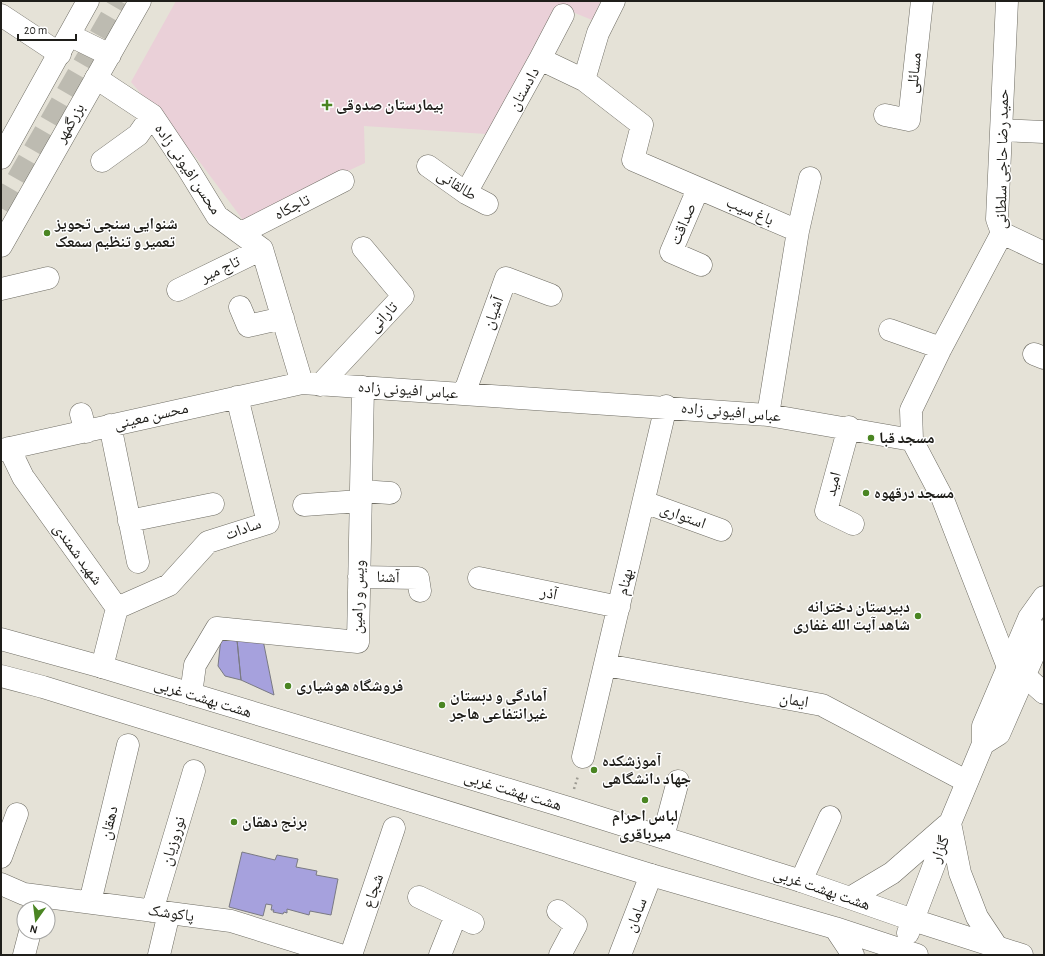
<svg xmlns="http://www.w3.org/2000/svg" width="1045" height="956" font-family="'Alegreya Sans','Noto Naskh Arabic',sans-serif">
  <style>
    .medical { fill: #ead0d8 }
    .building { fill: #a6a1dd; stroke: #7a7a83 }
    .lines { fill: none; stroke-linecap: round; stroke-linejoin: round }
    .major-tunnel { stroke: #bdbbb1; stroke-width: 22; stroke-dasharray: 22 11; stroke-linecap: butt }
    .minor-casing { stroke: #6e6c63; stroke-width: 23 }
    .major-casing { stroke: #6e6c63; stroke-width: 23 }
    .path { stroke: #9d9b92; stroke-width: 2.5; stroke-dasharray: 2 3; stroke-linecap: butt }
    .minor { stroke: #fff; stroke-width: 22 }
    .major { stroke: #fff; stroke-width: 22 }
    .poi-dot { fill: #4a8522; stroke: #fff; stroke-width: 1.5 }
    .labels { text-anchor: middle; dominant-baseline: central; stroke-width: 3; stroke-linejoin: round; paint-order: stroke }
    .street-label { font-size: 16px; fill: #1f1e1a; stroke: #fff }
    .poi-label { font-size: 16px; font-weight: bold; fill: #1f1e1a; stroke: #fff; text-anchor: start }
  </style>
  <rect width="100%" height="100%" fill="#e5e2d7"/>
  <path class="medical" d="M176,1H601L592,20L558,6L486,134L364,126L365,163L243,220L199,161L131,82Z"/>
  <path class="building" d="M262,635L274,695L241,680L237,640Z
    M221,638L237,640L241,680L225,676L218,666Z
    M242,852L275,860L277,855L298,859L296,867L317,871L316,875L338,879L331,915L310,911L309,915L287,909V913L284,912L283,914L273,912L274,910H271L272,905L266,904L263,916L229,907Z"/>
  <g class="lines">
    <path class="major-tunnel" d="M1,208L120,1"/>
    <defs>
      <path id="minor" d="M1,15L60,54
        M540,59L563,15
        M96,78L152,115L187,167L217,216L262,249L302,383
        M584,80L598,33L614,1
        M885,115L909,120L922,1
        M1002,130L1044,132
        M102,161L138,135L152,115
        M428,166L466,193L487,204
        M698,189L671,252L701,265
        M466,193L540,59L584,80L642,125L633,160L798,231L768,415
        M798,231L810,178
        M241,233L343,181
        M1002,233L1044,253
        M1,289L48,278
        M178,290L262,249
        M240,307L248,326L283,318
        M890,330L941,348
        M1034,354L1044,358
        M320,385L403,296L363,248
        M464,394L506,278L551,295
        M81,414L86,432
        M110,425L138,562
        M849,427L826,511L853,524
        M912,440L911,410L941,348L1002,233L997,219L1007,1
        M9,448L23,477L117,608L102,667
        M1,450L302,383L768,415L912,440L942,497L1008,667
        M361,491L390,493
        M644,502L721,530
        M304,505L360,501
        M129,521L213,504
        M359,577L418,578L420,591
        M479,578L619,607
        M117,608L169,585L208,542L268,523L237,397
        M606,665L822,705L966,781
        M1025,676L1044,693
        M191,694L195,665L217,628L358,642L363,387
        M583,757L666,406
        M663,837L678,781
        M1,857L17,814
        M801,881L830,817
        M1,884L24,894L231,921L340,955
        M419,897L473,923
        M90,902L128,745
        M152,911L194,771
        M558,911L576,925L560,955
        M24,955L30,932
        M159,955L169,913
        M351,955L394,828
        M440,955L456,915
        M620,955L651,875"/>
      <path id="major" d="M69,35L110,55
        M1,158L88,1
        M1,246L140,1
        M1,639L102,667L569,808L801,881L913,920L1022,955
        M1,676L43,687L651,875L835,928L917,955
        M983,744L999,734L1044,631
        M950,823L960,873L977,917L997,947
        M850,898L892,873L947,825
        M835,928L853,955
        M908,933L950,823L983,744V726L1029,618L1044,597"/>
    </defs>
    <use href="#minor" class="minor-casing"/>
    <use href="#major" class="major-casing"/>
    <path class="path" d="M574,789L578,776"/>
    <use href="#minor" class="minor"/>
    <use href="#major" class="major"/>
  </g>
  <g class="poi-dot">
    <path d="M325 99h4v4h4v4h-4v4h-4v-4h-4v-4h4z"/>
    <circle cx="47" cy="233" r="4"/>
    <circle cx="871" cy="438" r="4"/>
    <circle cx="866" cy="493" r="4"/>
    <circle cx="918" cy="616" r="4"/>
    <circle cx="288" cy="686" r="4"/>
    <circle cx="442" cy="705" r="4"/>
    <circle cx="594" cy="770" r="4"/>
    <circle cx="645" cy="800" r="4"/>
    <circle cx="234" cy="822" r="4"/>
  </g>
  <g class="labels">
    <g class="street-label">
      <text transform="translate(914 73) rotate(-84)">مسائلی</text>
      <text transform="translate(524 89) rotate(-61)">دادستان</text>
      <text transform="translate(70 123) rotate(-60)">بزرگمهر</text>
      <text transform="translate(1002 159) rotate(-89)">حمید رضا حاجی سلطانی</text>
      <text transform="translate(188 169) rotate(56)">محسن افیونی زاده</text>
      <text transform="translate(457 185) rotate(33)">طالقانی</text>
      <text transform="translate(292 207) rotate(-27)">تاجکاه</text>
      <text transform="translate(750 211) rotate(23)">باغ سیب</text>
      <text transform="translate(683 224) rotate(-67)">صداقت</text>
      <text transform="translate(220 269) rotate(-25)">تاج میر</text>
      <text transform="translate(493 313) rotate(-70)">آشیان</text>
      <text transform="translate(383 317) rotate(-47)">تارانی</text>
      <text transform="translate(408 390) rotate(4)">عباس افیونی زاده</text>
      <text transform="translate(731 412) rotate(5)">عباس افیونی زاده</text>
      <text transform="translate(151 416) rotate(-13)">محسن معینی</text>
      <text transform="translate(833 484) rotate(-75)">امید</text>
      <text transform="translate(683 516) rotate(20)">استواری</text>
      <text transform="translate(243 529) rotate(-20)">سادات</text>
      <text transform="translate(78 554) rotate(54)">شهید شمندی</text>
      <text transform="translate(388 577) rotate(1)">آشنا</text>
      <text transform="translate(625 582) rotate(-77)">بهنام</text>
      <text transform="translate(549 593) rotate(12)">آذر</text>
      <text transform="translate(358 597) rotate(-88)">ویس و رامین</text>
      <text transform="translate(203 698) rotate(17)">هشت بهشت غربی</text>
      <text transform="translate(794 700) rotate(10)">ایمان</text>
      <text transform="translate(513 791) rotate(17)">هشت بهشت غربی</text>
      <text transform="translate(109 823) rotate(-77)">دهقان</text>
      <text transform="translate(173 841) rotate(-73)">نوروزیان</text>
      <text transform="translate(940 849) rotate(-69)">گلزار</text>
      <text transform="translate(822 889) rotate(19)">هشت بهشت غربی</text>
      <text transform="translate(373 891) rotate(-71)">شجاع</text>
      <text transform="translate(171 913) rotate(8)">پاکوشک</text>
      <text transform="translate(636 915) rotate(-69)">سامان</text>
    </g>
    <g class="poi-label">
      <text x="336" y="105">بیمارستان صدوقی</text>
      <text x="55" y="224">شنوایی سنجی تجویز<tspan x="55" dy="18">تعمیر و تنظیم سمعک</tspan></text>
      <text x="879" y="438">مسجد قبا</text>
      <text x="874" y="493">مسجد درقهوه</text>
      <text x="910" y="607" text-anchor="end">دبیرستان دخترانه<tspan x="910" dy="18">شاهد آیت الله غفاری</tspan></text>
      <text x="296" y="686">فروشگاه هوشیاری</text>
      <text x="450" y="696">آمادگی و دبستان<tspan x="450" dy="18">غیرانتفاعی هاجر</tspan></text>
      <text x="602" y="761">آموزشکده<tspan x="602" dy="18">جهاد دانشگاهی</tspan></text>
      <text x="645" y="816" text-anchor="middle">لباس احرام<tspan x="645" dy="18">میرباقری</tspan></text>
      <text x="242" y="822">برنج دهقان</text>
    </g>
  </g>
  <rect width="1045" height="956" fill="none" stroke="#1f1e1a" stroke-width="4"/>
  <g transform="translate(36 920) rotate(194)"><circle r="19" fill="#ffffff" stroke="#a5a5a3"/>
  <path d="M0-3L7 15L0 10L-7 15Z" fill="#4a8522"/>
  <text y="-6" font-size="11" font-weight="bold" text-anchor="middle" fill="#1f1e1a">N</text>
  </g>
  <path d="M18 34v6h58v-6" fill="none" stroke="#1f1e1a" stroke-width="2"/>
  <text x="24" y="34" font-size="12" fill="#1f1e1a" stroke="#ffffff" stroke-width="3" paint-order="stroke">20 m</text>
</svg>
